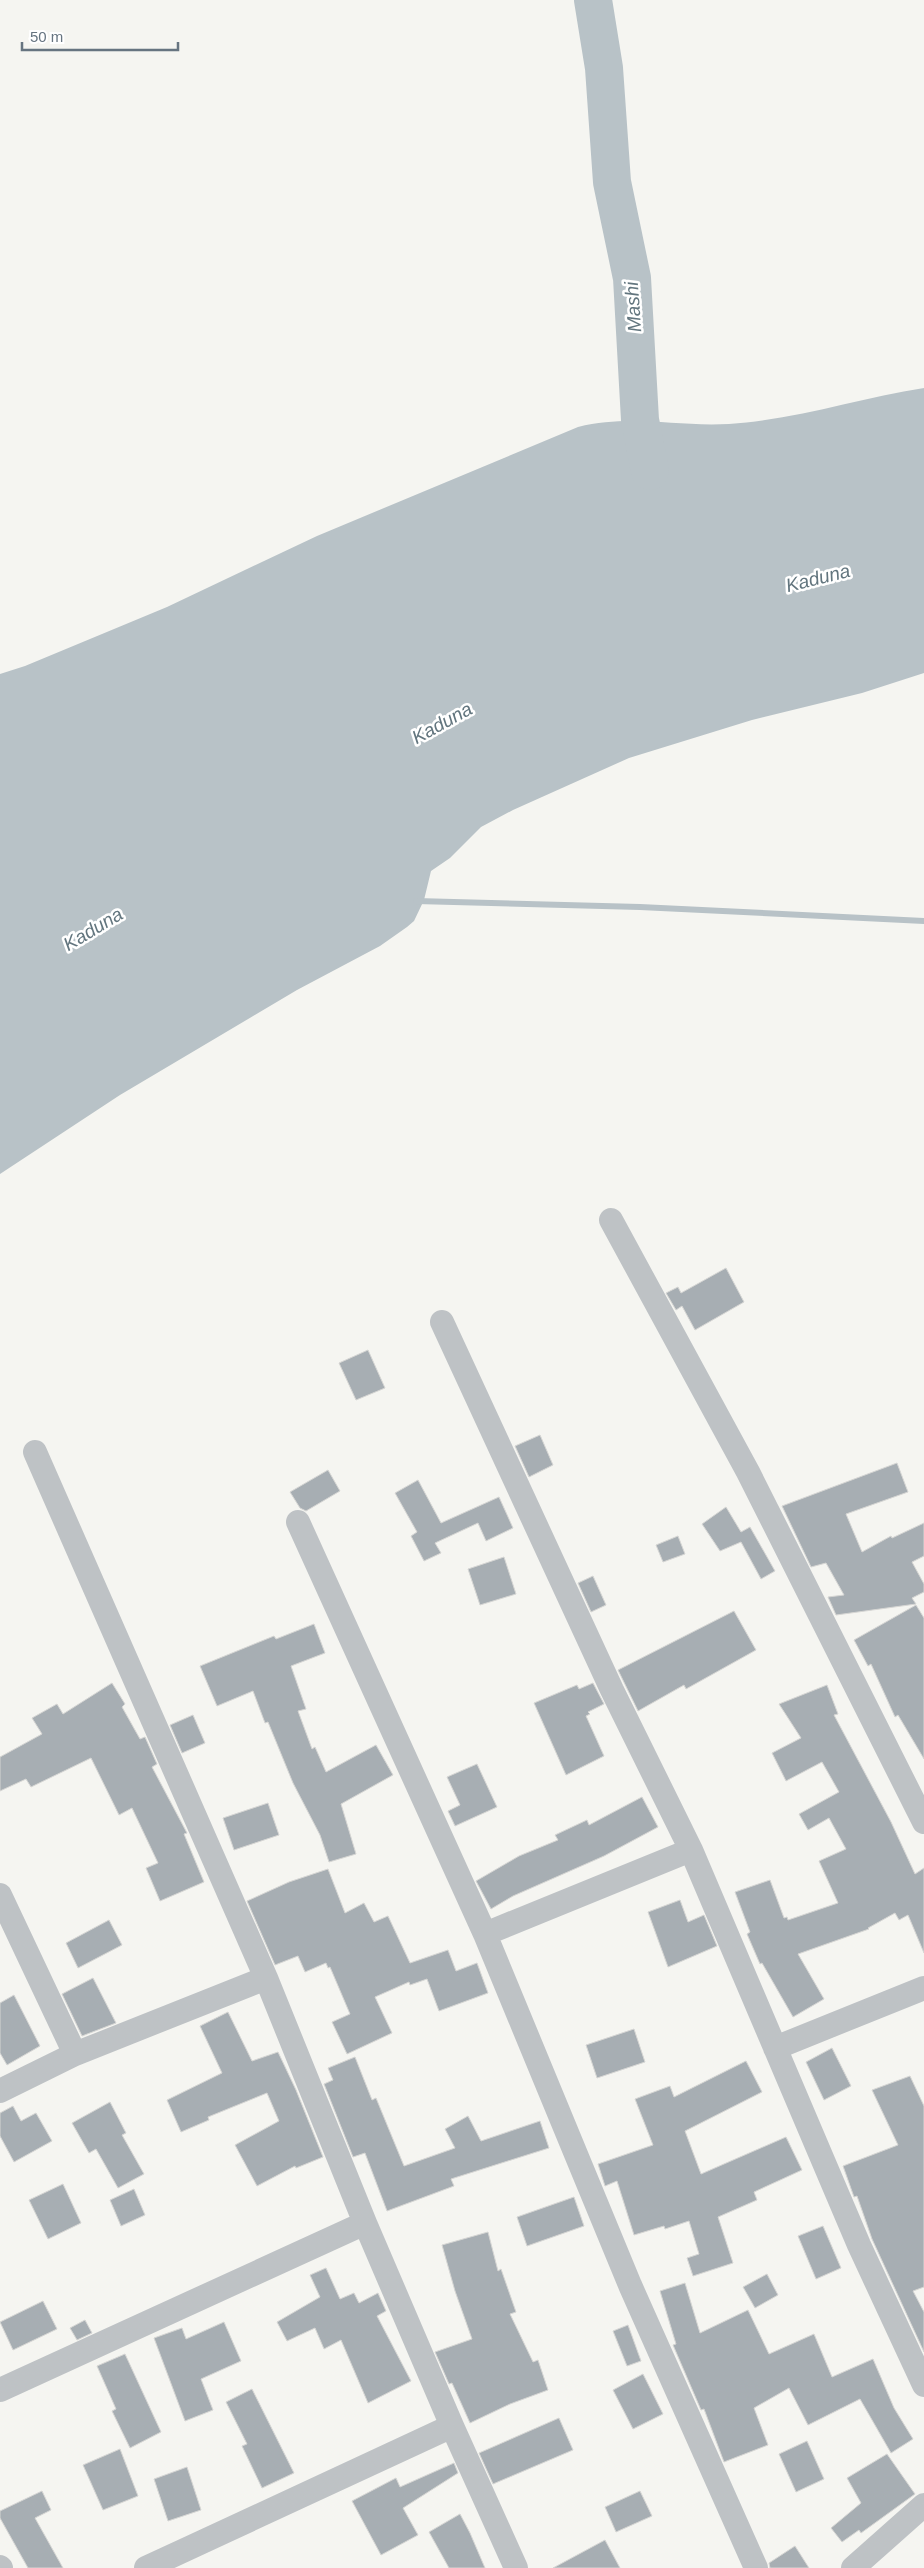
<svg xmlns="http://www.w3.org/2000/svg" width="924" height="2568" font-family="Arial,sans-serif">
  <style>
    .water { fill: #b8c2c7 }
    .lines { fill: none; stroke-linecap: round; stroke-linejoin: round }
    .stream { stroke: #b8c2c7; stroke-width: 6 }
    .river { stroke: #b8c2c7; stroke-width: 38 }
    .building { fill: #a7aeb3; stroke: #d6d6d4 }
    .street { stroke: #bec2c5; stroke-width: 24 }
    .labels { text-anchor: middle; dominant-baseline: central; stroke-width: 5; stroke-linejoin: round; paint-order: stroke }
    .water-label { font-size: 19px; font-style: italic; fill: #62757e; stroke: #fff }
  </style>
  <rect width="100%" height="100%" fill="#f5f5f1"/>
  <path class="water" d="M924,388V673L862,693L752,720L629,758L513,810L481,827L450,858L431,871L424,900L414,921L407,927L380,946L297,990L120,1095L0,1174V674L25,666L167,607L317,536L578,427C632,414 675,427 729,424C795,420 859,398 924,388Z"/>
  <g class="lines">
    <path class="stream" d="M416,901L640,907L924,921"/>
    <path class="river" d="M593,0L604,68L612,182L632,278L640,420L650,471"/>
  </g>
  <path class="building" d="M726,1268L744,1302L695,1330L682,1306L676,1310L666,1293L678,1287L681,1293Z
    M368,1350L385,1388L356,1400L339,1363Z
    M540,1435L553,1465L529,1477L515,1446Z
    M897,1463L908,1492L846,1514L862,1552L891,1536L892,1538L924,1523V1556L912,1562L924,1584V1592L912,1598L916,1604L836,1615L828,1597L844,1595L826,1563L811,1567L782,1506Z
    M328,1470L340,1491L306,1511L300,1508L290,1492Z
    M418,1480L441,1523L499,1497L513,1528L486,1541L478,1523L435,1543L441,1553L424,1561L411,1536L417,1532L395,1493Z
    M726,1507L741,1532L750,1527L775,1571L761,1579L741,1542L720,1551L702,1524Z
    M678,1536L685,1554L663,1562L656,1545Z
    M504,1557L516,1594L480,1605L468,1569Z
    M593,1576L606,1605L591,1612L578,1583Z
    M916,1605L924,1618V1759L898,1715L895,1717L871,1664L868,1666L854,1640Z
    M734,1611L756,1650L686,1689L684,1685L638,1711L618,1670Z
    M314,1624L325,1653L291,1666L306,1709L298,1711L312,1749L315,1747L326,1772L376,1745L393,1775L341,1804L356,1854L329,1862L320,1835L293,1783L268,1722L265,1723L253,1691L217,1706L200,1666L274,1636L276,1639Z
    M112,1683L125,1704L122,1707L140,1739L145,1737L157,1764L152,1767L187,1833L184,1834L204,1882L160,1901L146,1868L158,1863L132,1808L119,1815L91,1758L31,1787L26,1779L0,1791V1757L42,1734L32,1718L57,1704L63,1714Z
    M593,1683L604,1704L588,1712L590,1714L586,1716L604,1756L566,1775L534,1703L577,1685L579,1689Z
    M827,1685L838,1714L834,1715L891,1822L915,1874L924,1868V1953L908,1915L899,1920L895,1913L868,1928L869,1929L798,1954L824,1999L793,2017L762,1963L760,1964L747,1934L750,1932L735,1892L770,1880L784,1918L787,1917L788,1920L838,1903L819,1861L846,1849L829,1818L808,1830L799,1814L839,1792L822,1762L786,1781L772,1753L801,1738L779,1704Z
    M193,1715L205,1743L182,1753L170,1725Z
    M477,1764L497,1807L455,1826L448,1811L460,1805L447,1777Z
    M642,1797L658,1827L604,1856L513,1896L491,1909L476,1881L519,1856L558,1840L555,1835L587,1820L589,1825Z
    M268,1803L279,1835L234,1850L223,1818Z
    M328,1869L345,1913L364,1903L374,1922L388,1916L410,1963L448,1950L456,1971L477,1963L488,1993L439,2011L427,1979L410,1985L409,1982L375,1997L392,2033L347,2054L332,2022L350,2014L330,1967L328,1968L326,1963L305,1972L298,1956L275,1965L247,1901L289,1882Z
    M680,1900L688,1922L704,1915L717,1946L668,1967L648,1912Z
    M109,1920L122,1945L78,1968L66,1943Z
    M93,1978L116,2023L82,2036L62,1994Z
    M14,1995L40,2046L7,2065L0,2053V2003Z
    M228,2012L252,2061L278,2052L296,2090L323,2157L296,2168L295,2166L257,2186L235,2145L279,2121L267,2093L208,2117L209,2120L181,2132L167,2100L222,2073L200,2026Z
    M634,2029L645,2062L597,2078L586,2045Z
    M832,2048L851,2086L824,2100L806,2062Z
    M355,2057L372,2100L376,2098L404,2166L455,2148L445,2129L468,2116L481,2141L540,2121L549,2148L451,2179L454,2186L387,2211L365,2153L353,2157L324,2084L333,2080L328,2068Z
    M746,2061L762,2092L685,2131L701,2174L786,2137L802,2170L754,2192L757,2200L718,2217L733,2263L693,2276L687,2258L699,2254L689,2221L665,2229L664,2226L634,2235L617,2181L605,2186L598,2164L653,2145L635,2099L670,2086L674,2097Z
    M910,2076L924,2106V2287L913,2291L924,2312V2352L872,2239L857,2196L854,2197L843,2166L898,2145L872,2090Z
    M110,2102L126,2133L122,2135L144,2174L118,2188L96,2149L89,2153L72,2123Z
    M13,2106L21,2121L36,2113L52,2141L14,2162L0,2136V2113Z
    M63,2184L81,2223L48,2239L29,2200Z
    M134,2189L145,2215L121,2226L110,2200Z
    M574,2197L584,2226L527,2246L517,2217Z
    M823,2226L841,2268L816,2279L798,2236Z
    M488,2232L498,2271L501,2269L516,2312L510,2314L533,2362L538,2360L548,2390L510,2404L470,2423L452,2383L449,2384L435,2352L472,2339L455,2291L442,2245Z
    M326,2268L340,2299L354,2293L359,2303L378,2293L386,2311L377,2316L411,2381L368,2403L341,2340L324,2349L315,2328L287,2341L277,2322L320,2297L310,2275Z
    M767,2274L778,2295L755,2308L743,2287Z
    M685,2283L700,2333L748,2310L769,2354L814,2334L832,2377L873,2359L894,2408L913,2439L891,2453L860,2399L808,2425L789,2388L754,2408L768,2445L724,2462L704,2409L701,2410L673,2345L676,2344L660,2291Z
    M43,2301L57,2329L13,2350L0,2322Z
    M85,2320L92,2333L77,2340L70,2328Z
    M224,2322L241,2361L201,2379L213,2410L185,2421L154,2338L182,2328L186,2339Z
    M628,2325L641,2361L627,2366L613,2331Z
    M125,2354L161,2432L130,2448L112,2411L116,2409L97,2366Z
    M643,2374L663,2414L633,2429L613,2390Z
    M252,2389L294,2473L262,2488L242,2446L247,2444L226,2402Z
    M559,2418L573,2450L493,2484L479,2453Z
    M807,2441L824,2479L796,2492L779,2454Z
    M120,2449L138,2496L103,2510L83,2465Z
    M887,2454L915,2494L861,2533L859,2530L842,2542L831,2528L861,2503L847,2478Z
    M454,2463L458,2473L403,2508L418,2535L381,2555L352,2501L396,2478L400,2487Z
    M187,2467L201,2510L168,2521L154,2479Z
    M42,2491L51,2510L35,2518L63,2568H28L0,2518V2511Z
    M640,2491L652,2516L616,2532L605,2507Z
    M460,2514L470,2533L485,2568H449L429,2532Z
    M605,2540L620,2568H553Z
    M795,2546L809,2568H770L769,2563Z"/>
  <g class="lines">
    <path class="street" d="M611,1220L748,1472L924,1822
      M442,1322L612,1690L691,1850L859,2245L924,2385
      M35,1452L266,1978L365,2223L452,2426L516,2568
      M298,1522L485,1934L630,2285L756,2568
      M0,1895L75,2054
      M485,1934L691,1850
      M775,2048L924,1988
      M0,2091L75,2054L266,1978
      M0,2390L365,2223
      M0,2567L1,2568
      M146,2568L452,2426
      M853,2568L924,2505"/>
  </g>
  <g class="labels">
    <g class="water-label">
      <text transform="translate(633 307) rotate(-94)">Mashi</text>
      <text transform="translate(818 578) rotate(-14)">Kaduna</text>
      <text transform="translate(442 723) rotate(-29)">Kaduna</text>
      <text transform="translate(93 929) rotate(-31)">Kaduna</text>
    </g>
  </g>
  <path d="M22 42v8h156v-8" fill="none" stroke="#667480" stroke-width="2.5"/>
  <text x="30" y="42" font-size="15" fill="#667480" stroke="#ffffff" stroke-width="4" paint-order="stroke">50 m</text>
</svg>
